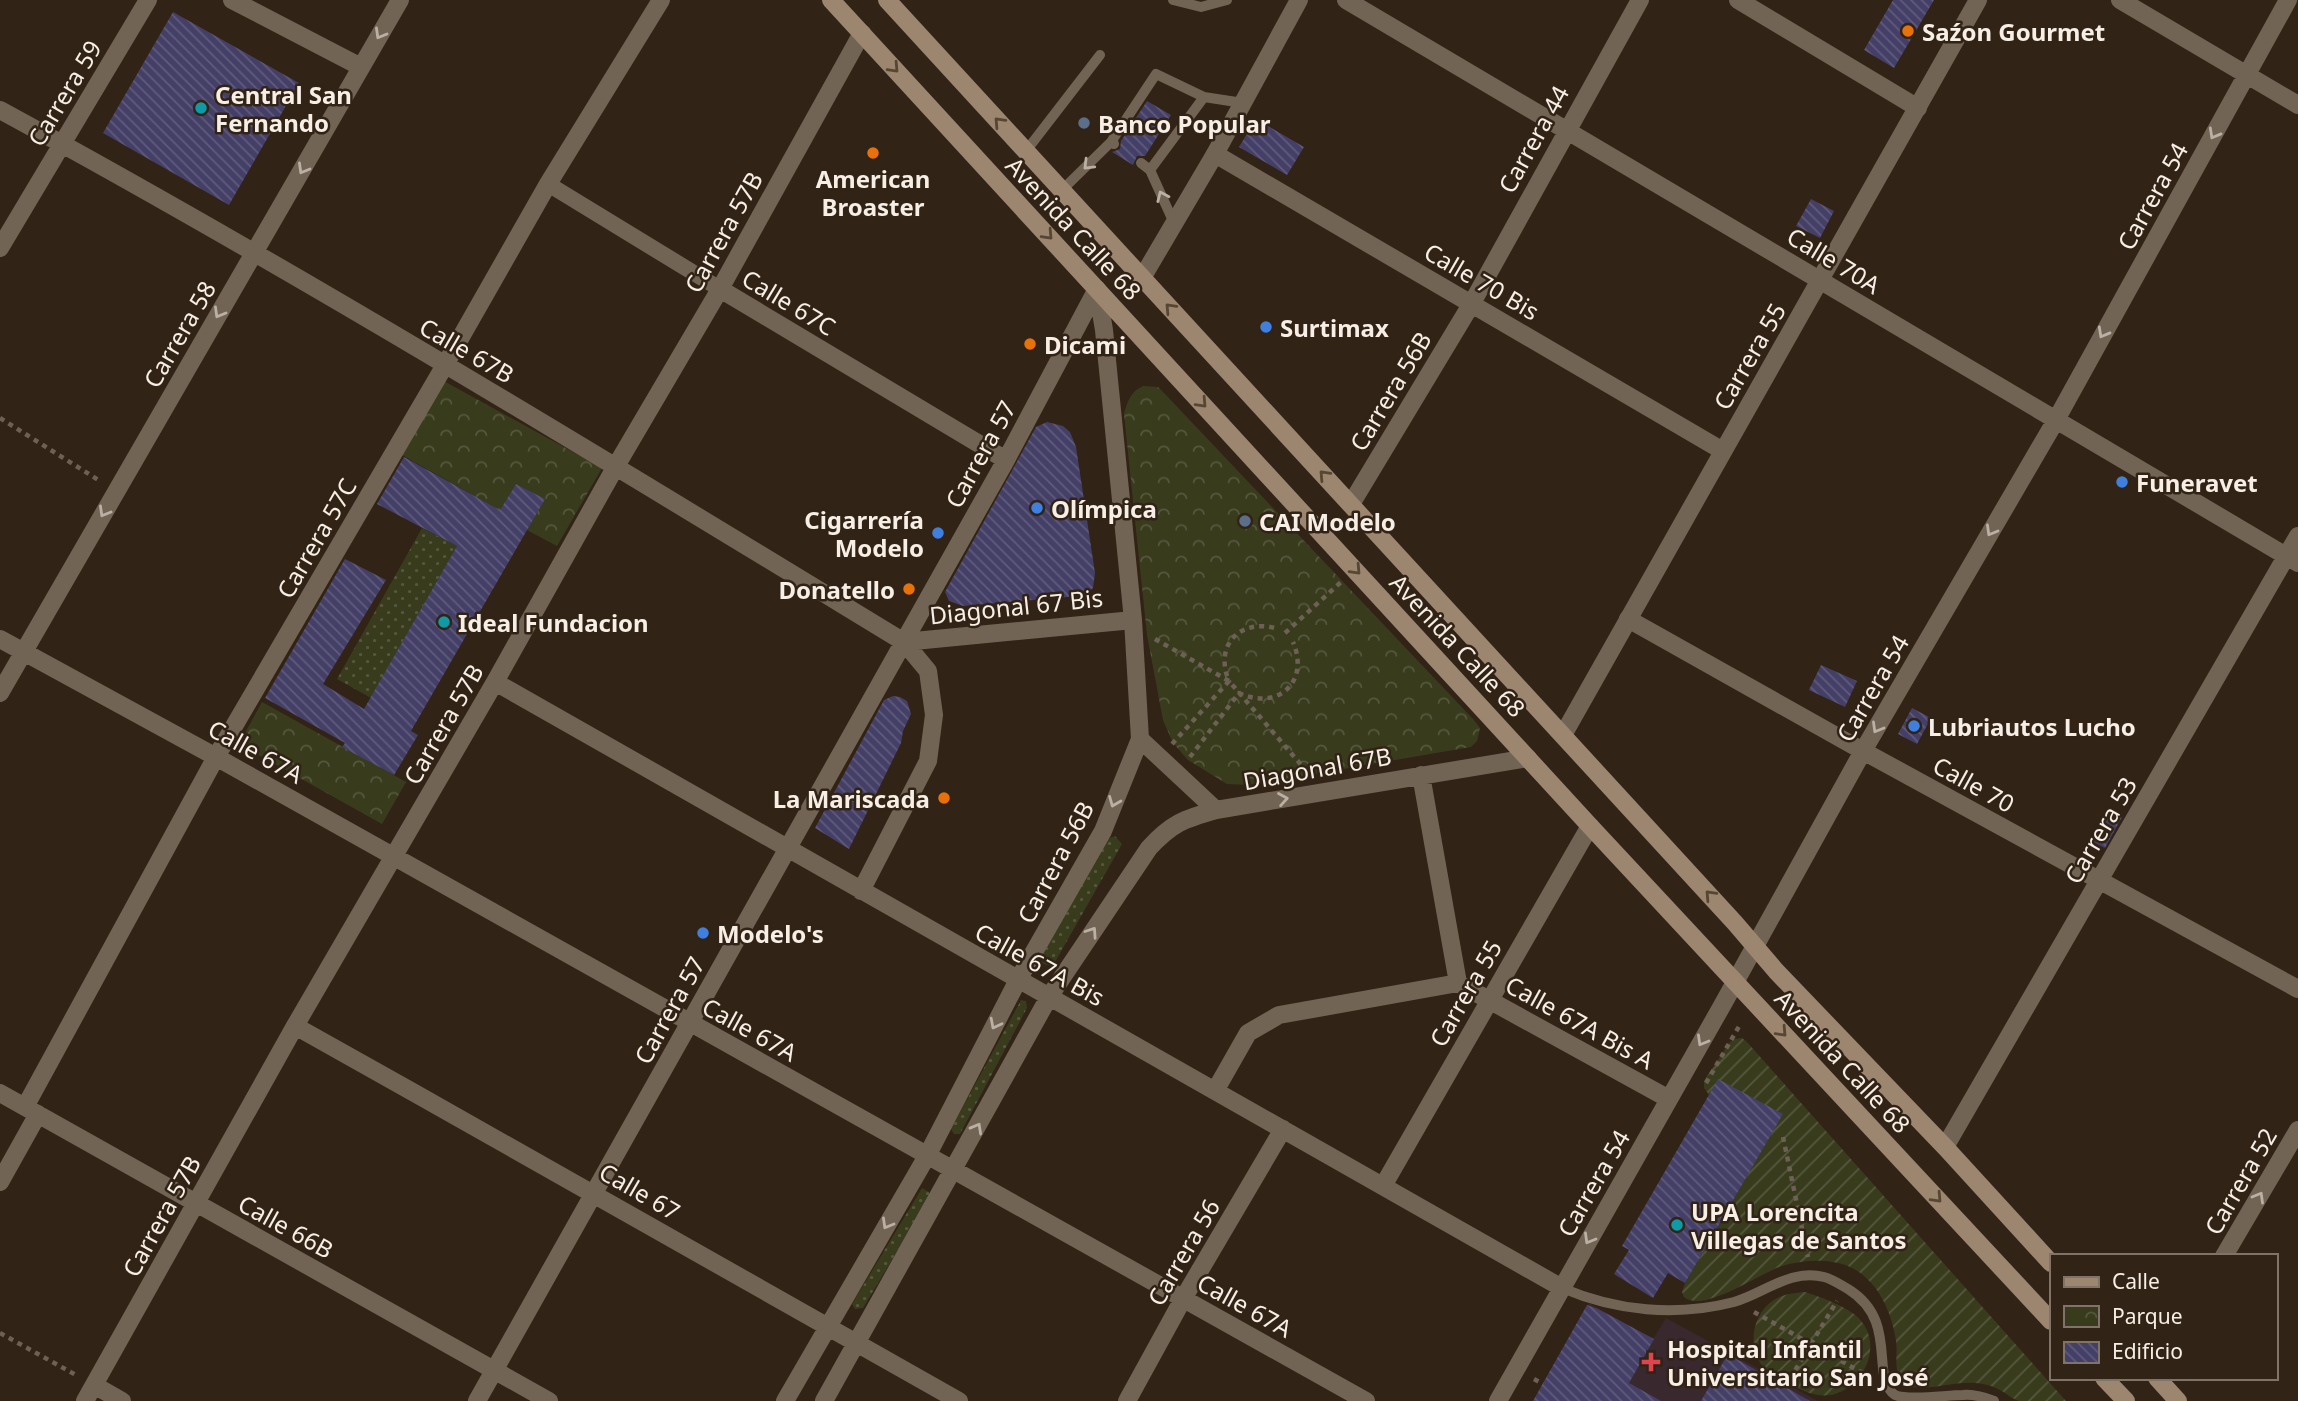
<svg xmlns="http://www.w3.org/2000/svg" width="2298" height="1401" font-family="'Noto Sans',sans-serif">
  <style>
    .medical { fill: #3a282f }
    .grass { fill: url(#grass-dots) }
    .park { fill: url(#park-crowns) }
    .garden { fill: url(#garden-furrows) }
    .building { fill: url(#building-back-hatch) }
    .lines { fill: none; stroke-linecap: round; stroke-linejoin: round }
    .path { stroke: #6d6054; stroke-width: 4.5; stroke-dasharray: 5 5; stroke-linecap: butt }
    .service { stroke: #726455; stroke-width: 10 }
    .pedestrian { stroke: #726455; stroke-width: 16 }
    .minor { stroke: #726455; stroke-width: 18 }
    .tertiary { stroke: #726455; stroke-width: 18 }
    .secondary { stroke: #9d866f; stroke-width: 18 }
    .oneway { stroke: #bbb0a4 }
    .oneway2 { stroke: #574634 }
    .food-dot { fill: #e8710a; stroke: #312315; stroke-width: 2.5 }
    .culture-dot { fill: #0f9aa8; stroke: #312315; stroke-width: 2.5 }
    .service-dot { fill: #5c6f8a; stroke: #312315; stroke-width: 2.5 }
    .shop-dot { fill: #3f7fe0; stroke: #312315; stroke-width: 2.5 }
    .health-dot { fill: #e0444e; stroke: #312315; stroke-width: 2.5 }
    .labels { text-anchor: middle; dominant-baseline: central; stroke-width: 5; stroke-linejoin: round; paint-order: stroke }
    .poi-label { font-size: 24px; font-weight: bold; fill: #f7eee5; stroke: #312315; text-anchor: start }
    .street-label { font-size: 24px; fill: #f7eee5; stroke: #312315 }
  </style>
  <defs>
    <pattern id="grass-dots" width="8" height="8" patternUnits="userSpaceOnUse" patternTransform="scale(1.75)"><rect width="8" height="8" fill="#383c1d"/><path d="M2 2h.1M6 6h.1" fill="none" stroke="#56583e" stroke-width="1.8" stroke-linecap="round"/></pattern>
    <pattern id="park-crowns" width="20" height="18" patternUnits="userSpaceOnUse" patternTransform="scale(1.75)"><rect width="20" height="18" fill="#383c1d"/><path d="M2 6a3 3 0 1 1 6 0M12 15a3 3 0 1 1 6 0" fill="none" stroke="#56583e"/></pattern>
    <pattern id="garden-furrows" width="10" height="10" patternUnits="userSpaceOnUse" patternTransform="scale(1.75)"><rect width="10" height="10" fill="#383c1d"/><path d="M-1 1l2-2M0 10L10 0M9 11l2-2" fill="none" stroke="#56583e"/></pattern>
    <pattern id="building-back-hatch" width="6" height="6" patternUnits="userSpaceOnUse" patternTransform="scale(1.75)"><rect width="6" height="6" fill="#443f66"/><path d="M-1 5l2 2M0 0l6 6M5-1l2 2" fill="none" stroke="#605b7c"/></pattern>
  </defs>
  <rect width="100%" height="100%" fill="#312315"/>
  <path class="medical" d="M1589,1303L1653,1339L1666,1318L1818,1401H1533Z"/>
  <path class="grass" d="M422,528L457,546L371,698L337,679Z
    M1115,836L1122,844L1055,962L1050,966L1041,963V957L1104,846L1110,838Z
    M1021,1000L1026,1001L1027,1008L960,1134H954L951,1129Z
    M922,1188L929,1192L930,1197L863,1308L855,1309L852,1304Z"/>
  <path class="park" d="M442,380L602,468L557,546L527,530L544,499L516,484L500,510L402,455Z
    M1143,386L1158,387L1164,393L1473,719L1480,728L1477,741L1471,747L1249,785L1227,784L1188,760L1173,743L1163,720L1147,635L1124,414C1127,402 1131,391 1143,386Z
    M262,702L406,782L382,824L239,744Z"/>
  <path class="garden" d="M1742,1038L1747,1042L2066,1401C2054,1401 2030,1401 2019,1401C2012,1399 2006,1393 2000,1390C1989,1384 1976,1382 1964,1383C1949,1383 1913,1394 1902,1382C1893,1371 1898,1354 1896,1341C1892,1312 1877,1279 1850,1267C1829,1258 1803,1260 1782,1266C1760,1273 1703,1314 1684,1297L1682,1292L1685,1283L1782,1115L1709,1095L1704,1088V1081L1729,1043L1734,1039Z
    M1805,1292C1821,1297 1840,1304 1854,1314C1885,1338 1868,1384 1835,1394C1821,1398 1806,1393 1794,1386C1785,1381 1773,1377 1766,1370C1746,1351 1751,1314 1774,1300C1783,1294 1794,1293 1805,1292Z"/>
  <path class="building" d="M1893,0H1934L1894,68L1864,50Z
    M173,12L299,83L229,205L103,133Z
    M1147,101L1171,115L1145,156H1137L1133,165L1112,152L1120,149L1121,141Z
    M1256,119L1304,147L1287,175L1239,147Z
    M1811,199L1834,211L1820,238L1796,226Z
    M1047,422L1063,426L1070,432L1076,447L1095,573L1093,588L1085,595L1068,597L963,606L949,601L945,592L1036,427Z
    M404,457L500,510L516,484L545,499L411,731L418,735L394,775L342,747L345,743L265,698L345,559L386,580L323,684L364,709L457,546L377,504Z
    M1821,665L1857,681L1845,707L1809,690Z
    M893,696L900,697L907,701L911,714L903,731L901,743L849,849L815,828L884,700Z
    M1912,708L1931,718L1917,744L1898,734Z
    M2108,809L2122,817L2105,848L2091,841Z
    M1718,1079L1783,1114L1685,1283L1668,1273L1653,1298L1614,1274L1629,1250L1622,1246Z
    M1587,1305L1598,1309L1654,1339L1629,1383L1661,1401H1533Z
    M1728,1354L1810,1401H1701Z"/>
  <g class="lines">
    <path class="path" d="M0,418L100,481
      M1285,633L1341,582
      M1155,639L1229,681L1309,774
      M1172,744L1229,681C1214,646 1239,619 1275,628
      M1190,757L1239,693C1278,711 1310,682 1293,642
      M1706,1083L1741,1023
      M1783,1137L1808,1257
      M1754,1312L1868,1376
      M0,1333L76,1375
      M1534,1379L1543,1384
      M1785,1387L1837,1301"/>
    <path class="service" d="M1173,0L1201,7L1227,0
      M1111,142L1156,74L1204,97L1243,103
      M1026,151L1100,55
      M1141,163L1150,170L1174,223
      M1150,170L1204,97
      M1062,190L1111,142L1114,144
      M1562,1288C1616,1311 1676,1317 1734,1302C1763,1294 1791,1268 1824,1277C1832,1279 1841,1285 1848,1289C1900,1321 1869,1377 1895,1395C1909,1401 1946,1395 1963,1395C1974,1394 1984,1397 1994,1401"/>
    <path class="pedestrian" d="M548,184L720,289"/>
    <path class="minor" d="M232,0L361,67
      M1346,0L2298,563
      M1738,0L1918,108
      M2120,0L2298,105
      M0,110C307,277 605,460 904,642L928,671L934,715L928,761L861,891
      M1215,154L1723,451
      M0,248L148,0
      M720,289L1006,460
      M1351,504L1472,303L1640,0
      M1628,619L1863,751L2298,989
      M0,639L216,757L1366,1401
      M904,642L1133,620
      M495,682L1562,1288
      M0,693L400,0
      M1140,739L1216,810
      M1421,775L1458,983
      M295,1026C517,1150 738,1276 959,1401
      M1215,1091L1248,1033L1279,1015L1458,983L1669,1099
      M0,1093L549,1401
      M25,1107L216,757L445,365L548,184L661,0
      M1945,1147L2298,536
      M0,1182L38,1114
      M1383,1186L1590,826
      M2224,1256L2298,1130
      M94,1385L122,1401
      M85,1401L295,1026L495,682L616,466L720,289L862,33
      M477,1401L1006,460L1097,289
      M785,1401L927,1156L1018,980L1103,831L1140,739L1133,620L1104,330L1097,289
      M824,1401L1049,997L1149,848C1172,823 1184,819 1216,810L1528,758
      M1127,1401L1183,1299L1283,1129
      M1498,1401L1723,1004L1863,751L2056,420L2288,0"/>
    <path class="tertiary" d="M1142,278L1215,154L1299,0
      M1563,735L1978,0"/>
    <path class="secondary" d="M831,0L1590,826L2051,1321
      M887,0L1735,923L1776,971L1945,1147L2051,1263
      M2104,1378L2126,1401
      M2157,1378L2178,1401"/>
  </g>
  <defs><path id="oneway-chevron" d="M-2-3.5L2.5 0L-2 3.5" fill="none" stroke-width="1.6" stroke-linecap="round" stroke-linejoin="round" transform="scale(1.75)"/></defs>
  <g class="oneway">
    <use href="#oneway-chevron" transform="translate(380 34) rotate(120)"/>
    <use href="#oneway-chevron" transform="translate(2214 134) rotate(119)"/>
    <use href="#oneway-chevron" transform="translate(1088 165) rotate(135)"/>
    <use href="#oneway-chevron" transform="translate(303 169) rotate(120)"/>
    <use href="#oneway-chevron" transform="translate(1162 196) rotate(-114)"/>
    <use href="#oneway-chevron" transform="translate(219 313) rotate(120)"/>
    <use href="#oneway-chevron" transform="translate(2103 333) rotate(119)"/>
    <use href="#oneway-chevron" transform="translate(104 512) rotate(120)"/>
    <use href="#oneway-chevron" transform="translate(1991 531) rotate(120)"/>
    <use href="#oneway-chevron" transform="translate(1877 728) rotate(120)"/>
    <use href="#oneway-chevron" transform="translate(1283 799) rotate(-10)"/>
    <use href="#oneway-chevron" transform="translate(1114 802) rotate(112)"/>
    <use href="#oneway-chevron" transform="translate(1092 932) rotate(-56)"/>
    <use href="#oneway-chevron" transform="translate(995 1024) rotate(117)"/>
    <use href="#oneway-chevron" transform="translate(1702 1041) rotate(120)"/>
    <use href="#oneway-chevron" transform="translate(977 1128) rotate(-61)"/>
    <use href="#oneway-chevron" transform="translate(2259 1197) rotate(-60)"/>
    <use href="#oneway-chevron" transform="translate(887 1224) rotate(120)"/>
    <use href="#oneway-chevron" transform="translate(1589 1239) rotate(120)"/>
  </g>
  <g class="oneway2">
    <use href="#oneway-chevron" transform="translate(894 68) rotate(47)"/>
    <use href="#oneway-chevron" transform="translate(999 122) rotate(-133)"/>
    <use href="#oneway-chevron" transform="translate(1048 235) rotate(47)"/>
    <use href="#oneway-chevron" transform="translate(1170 308) rotate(-133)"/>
    <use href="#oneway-chevron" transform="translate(1202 403) rotate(47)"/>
    <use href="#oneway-chevron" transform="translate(1324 475) rotate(-133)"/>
    <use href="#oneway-chevron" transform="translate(1356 570) rotate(47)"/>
    <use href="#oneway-chevron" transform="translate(1710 895) rotate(-133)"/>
    <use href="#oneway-chevron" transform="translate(1782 1032) rotate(47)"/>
    <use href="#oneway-chevron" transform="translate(1937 1198) rotate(47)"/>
  </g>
  <g class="food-dot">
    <circle cx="1908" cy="31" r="7"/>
    <circle cx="873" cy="153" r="7"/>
    <circle cx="1030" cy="344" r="7"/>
    <circle cx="909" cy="589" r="7"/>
    <circle cx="944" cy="798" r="7"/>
  </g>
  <g class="culture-dot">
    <circle cx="201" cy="108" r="7"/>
    <circle cx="444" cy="622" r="7"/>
    <circle cx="1677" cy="1225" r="7"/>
  </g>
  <g class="service-dot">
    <circle cx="1084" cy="123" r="7"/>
    <circle cx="1245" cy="521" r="7"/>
  </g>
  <g class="shop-dot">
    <circle cx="1266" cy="327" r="7"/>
    <circle cx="2122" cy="482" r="7"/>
    <circle cx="1037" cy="508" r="7"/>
    <circle cx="938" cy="533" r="7"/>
    <circle cx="1914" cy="726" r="7"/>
    <circle cx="703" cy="933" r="7"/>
  </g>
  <path class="health-dot" d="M1647.5 1351.5h7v7h7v7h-7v7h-7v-7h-7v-7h7z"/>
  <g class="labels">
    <g class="poi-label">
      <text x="1922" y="31">Saźon Gourmet</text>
      <text x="215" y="94">Central San<tspan x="215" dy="28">Fernando</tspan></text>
      <text x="1098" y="123">Banco Popular</text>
      <text x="873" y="178" text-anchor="middle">American<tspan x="873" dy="28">Broaster</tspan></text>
      <text x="1280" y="327">Surtimax</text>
      <text x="1044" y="344">Dicami</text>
      <text x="2136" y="482">Funeravet</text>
      <text x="1051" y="508">Olímpica</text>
      <text x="924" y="519" text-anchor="end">Cigarrería<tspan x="924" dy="28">Modelo</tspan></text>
      <text x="1259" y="521">CAI Modelo</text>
      <text x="895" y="589" text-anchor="end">Donatello</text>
      <text x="458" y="622">Ideal Fundacion</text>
      <text x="1928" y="726">Lubriautos Lucho</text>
      <text x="930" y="798" text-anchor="end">La Mariscada</text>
      <text x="717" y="933">Modelo's</text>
      <text x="1691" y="1211">UPA Lorencita<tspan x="1691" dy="28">Villegas de Santos</tspan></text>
      <text x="1667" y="1348">Hospital Infantil<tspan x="1667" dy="28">Universitario San José</tspan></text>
    </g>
    <g class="street-label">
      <text transform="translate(64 93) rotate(-59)">Carrera 59</text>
      <text transform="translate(1533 139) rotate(-61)">Carrera 44</text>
      <text transform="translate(2152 196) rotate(-61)">Carrera 54</text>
      <text transform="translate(1074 228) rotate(47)">Avenida Calle 68</text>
      <text transform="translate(723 232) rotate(-61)">Carrera 57B</text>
      <text transform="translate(1834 260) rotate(31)">Calle 70A</text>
      <text transform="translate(1482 281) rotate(30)">Calle 70 Bis</text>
      <text transform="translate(789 302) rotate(31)">Calle 67C</text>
      <text transform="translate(179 334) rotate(-60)">Carrera 58</text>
      <text transform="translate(467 350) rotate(30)">Calle 67B</text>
      <text transform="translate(1749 356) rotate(-60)">Carrera 55</text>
      <text transform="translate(1390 391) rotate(-59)">Carrera 56B</text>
      <text transform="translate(980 454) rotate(-61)">Carrera 57</text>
      <text transform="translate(316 538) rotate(-60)">Carrera 57C</text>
      <text transform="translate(1016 606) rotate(-6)">Diagonal 67 Bis</text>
      <text transform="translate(1458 645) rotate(47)">Avenida Calle 68</text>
      <text transform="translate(1872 688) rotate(-60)">Carrera 54</text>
      <text transform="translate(443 724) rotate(-60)">Carrera 57B</text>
      <text transform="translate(256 751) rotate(29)">Calle 67A</text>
      <text transform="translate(1317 768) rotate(-10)">Diagonal 67B</text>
      <text transform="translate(1974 784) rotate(29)">Calle 70</text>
      <text transform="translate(2100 830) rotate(-60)">Carrera 53</text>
      <text transform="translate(1055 862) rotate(-62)">Carrera 56B</text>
      <text transform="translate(1040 964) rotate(29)">Calle 67A Bis</text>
      <text transform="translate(1465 993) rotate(-60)">Carrera 55</text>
      <text transform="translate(669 1010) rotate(-61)">Carrera 57</text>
      <text transform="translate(1580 1022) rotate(29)">Calle 67A Bis A</text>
      <text transform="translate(750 1029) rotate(29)">Calle 67A</text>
      <text transform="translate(1843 1061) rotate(47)">Avenida Calle 68</text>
      <text transform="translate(2240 1181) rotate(-60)">Carrera 52</text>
      <text transform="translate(1593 1183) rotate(-60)">Carrera 54</text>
      <text transform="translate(640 1191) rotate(30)">Calle 67</text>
      <text transform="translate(161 1216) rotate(-61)">Carrera 57B</text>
      <text transform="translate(286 1226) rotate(29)">Calle 66B</text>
      <text transform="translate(1183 1252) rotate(-60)">Carrera 56</text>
      <text transform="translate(1245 1305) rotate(29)">Calle 67A</text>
    </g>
  </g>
  <rect x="2050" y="1254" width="228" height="126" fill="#312315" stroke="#807468" stroke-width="2"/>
  <rect x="2064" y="1277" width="35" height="10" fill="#9d866f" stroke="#807468" stroke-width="2"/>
  <text x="2112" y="1289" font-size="21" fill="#f7eee5">Calle</text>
  <rect x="2064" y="1306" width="35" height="21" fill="url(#park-crowns)" stroke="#807468" stroke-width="2"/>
  <text x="2112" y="1324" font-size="21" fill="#f7eee5">Parque</text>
  <rect x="2064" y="1342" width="35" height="21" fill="url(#building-back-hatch)" stroke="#807468" stroke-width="2"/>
  <text x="2112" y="1359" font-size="21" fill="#f7eee5">Edificio</text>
</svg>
